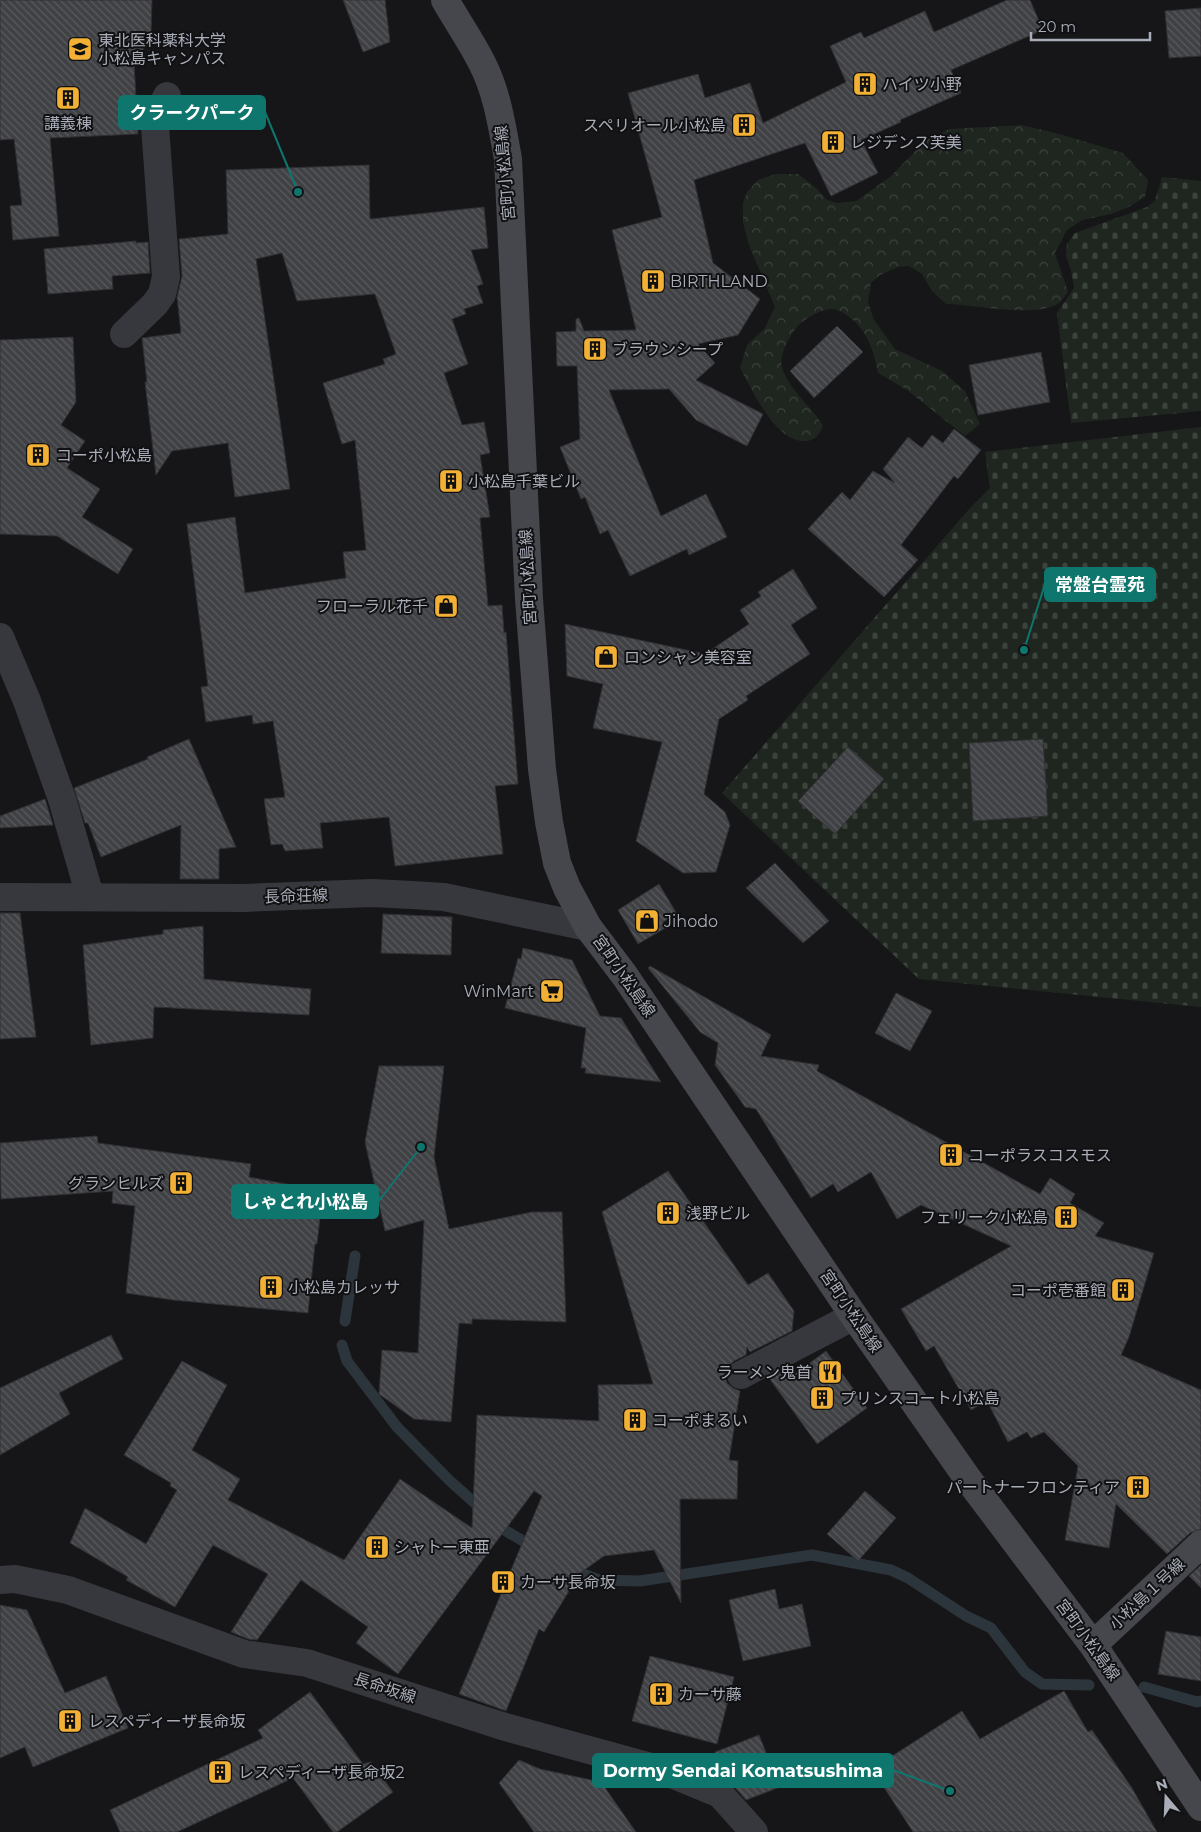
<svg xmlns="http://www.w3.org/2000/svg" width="1201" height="1832" font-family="Montserrat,'Noto Sans JP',sans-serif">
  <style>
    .forest { fill: url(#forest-crowns) }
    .cemetery { fill: url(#cemetery-stones) }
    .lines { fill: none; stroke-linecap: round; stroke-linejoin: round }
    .stream { stroke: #2c353c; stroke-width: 11 }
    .building { fill: url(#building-back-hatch); stroke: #303034 }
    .street { stroke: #37383d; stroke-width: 28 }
    .secondary { stroke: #45474d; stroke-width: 28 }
    .labels { text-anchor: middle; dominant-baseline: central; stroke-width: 4; stroke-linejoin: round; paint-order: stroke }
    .poi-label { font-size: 16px; fill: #a8adb8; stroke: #111113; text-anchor: start }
    .street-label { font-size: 16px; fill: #a8adb8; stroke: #111113 }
    .leader { fill: none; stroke: #0f766e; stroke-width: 2 }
    .callout-dot { fill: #0f766e; stroke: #111113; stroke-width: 2 }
    .callout { fill: #0f766e; stroke: #0f766e; stroke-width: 2 }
    .callout-label { font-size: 18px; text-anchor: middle; font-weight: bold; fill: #fff }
  </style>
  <defs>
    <pattern id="forest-crowns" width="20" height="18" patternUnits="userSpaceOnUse" patternTransform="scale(1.25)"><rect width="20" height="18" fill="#1e261f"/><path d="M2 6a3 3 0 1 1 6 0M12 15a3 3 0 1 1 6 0" fill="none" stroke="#3c433d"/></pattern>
    <pattern id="cemetery-stones" width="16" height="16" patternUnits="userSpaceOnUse" patternTransform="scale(1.25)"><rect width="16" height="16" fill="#1e261f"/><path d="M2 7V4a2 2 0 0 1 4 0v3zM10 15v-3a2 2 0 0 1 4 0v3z" fill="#3c433d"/></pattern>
    <pattern id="building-back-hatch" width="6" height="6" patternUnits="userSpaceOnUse" patternTransform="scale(1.25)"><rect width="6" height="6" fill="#404145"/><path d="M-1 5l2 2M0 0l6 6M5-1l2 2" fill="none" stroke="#595a5e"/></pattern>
  </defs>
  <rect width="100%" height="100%" fill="#161618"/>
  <path class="forest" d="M1022,125L1063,135L1123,153L1148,180L1145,197L1127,208L1111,214L1082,220L1067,230L1055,253L1068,292C1065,295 1063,299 1061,301C1043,320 972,304 946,304L932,291L922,274L909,266L898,267L880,275L871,283L868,302L874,320L895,349L942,371L965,391L980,424L965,436L907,390L878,373C874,351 867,330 849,317C844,313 838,309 832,309C822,309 808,317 801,323C792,330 778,356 782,367C789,391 811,405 823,426C820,433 816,440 807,441C776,444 753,391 740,368L747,345L765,328L775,307L749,245L743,223V203L747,192L758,180L776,174H798L816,188L827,200L837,203L856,201L890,177L925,141L949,129Z"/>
  <path class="cemetery" d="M1162,177L1201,181V411L1071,423L1057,313L1074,288L1071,270L1066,256L1067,244L1075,233L1147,207L1155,201Z
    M1201,427V1007L919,979L722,793L971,507L990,488L985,452Z"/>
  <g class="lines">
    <path class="stream" d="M345,1321L355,1256
      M342,1345L347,1361L397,1427L449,1480L506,1531L537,1549
      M568,1567L578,1572L599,1580L640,1581L812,1555L891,1570L908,1578L966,1616L991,1628L1025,1672L1042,1684L1089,1685
      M1144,1687L1197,1702L1201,1701"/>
  </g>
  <path class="building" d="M0,0H152L151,33L143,50L134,62L138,134L50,138L59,236L13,240L10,206L22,205L14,139L0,140Z
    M343,0H385L390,42L363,52Z
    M1007,0H1030L1043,30L951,70L961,93L900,120L901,122L861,140L878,173L831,196L805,143L694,180L713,263L760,299L738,335L698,344L715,363L696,380L763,414L747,446L696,420L669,389L609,390L661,516L706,494L727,537L689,555L687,549L630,576L608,530L600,534L585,497L581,499L560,447L580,439L577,366H557L556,332L576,331V319L579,318L584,331L636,330L612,230L662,217L628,93L698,74L705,98L750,83L763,123L846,82L830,46L861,32L864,38L925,11L934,32Z
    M1201,8V56L1169,58L1165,11Z
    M369,165L370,219L484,207L488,248L471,250L483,284L477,286L483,303L464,309L466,314L452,319L468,364L444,373L462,425L484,422L490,453L480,455L490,517L480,518L488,606L502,605L504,633L506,632L518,784L495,786L503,854L395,866L389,817L320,823L323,848L285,851L282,844L271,845L264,799L285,797L273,721L253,724L252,715L206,722L201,687L208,686L187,524L235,517L245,593L346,578L343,552L366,550L355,440L342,444L323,383L385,364L383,359L396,354L375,294L297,301L282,253L256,259L290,489L235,497L228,443L172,451L156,475L145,382H147L142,338L181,333L177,297L182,276L179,239L228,234L226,170Z
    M136,241V243L148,242L150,273L112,276L113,289L48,294L44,249Z
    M837,326L863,352L814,398L790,371Z
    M73,337L76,402L61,425L85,441L67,468L100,489L82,517L133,549L118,574L57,536L0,534V340Z
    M1041,352L1050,402L978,415L969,365Z
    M954,429L981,450L958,479L954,476L901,545L918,560L884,597L808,529L842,492L850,500L873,471L895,483L883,469L908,437L922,448L932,435L943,443Z
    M793,569L817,608L791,625L810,654L746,696L748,700L719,719L704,794L725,812L730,825L716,872L683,873L636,841L662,742L593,728L603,684L567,676L565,624L705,654L749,624L740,610L761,596L758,592Z
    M189,739L236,847L219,849V879H180L181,825L101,857L88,823H85L74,788L148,759L147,757Z
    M1043,739L1048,816L973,821L969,743Z
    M848,747L884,779L835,834L798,801Z
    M45,799L53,825L0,828V816Z
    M775,863L829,921L803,943L746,888Z
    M659,884L677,914L663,922L667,927L638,944L618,910Z
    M0,913H20L36,1037L0,1039Z
    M383,914L452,917L451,955L381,953Z
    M203,926L204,979L311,989L309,1015L154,1007L153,1038L91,1045L83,945L163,934V930Z
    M523,948L572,960L600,1016L621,1018L661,1082L585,1073L586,1068H581L586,1028L505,1008L518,958L521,959Z
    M650,966L771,1035L761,1056L819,1065L817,1071L1040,1194L1050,1178L1075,1194L1070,1203L1104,1223L1095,1236L1154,1253L1129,1337L1121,1355L1201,1390V1529L1190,1533L1167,1554L1116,1504L1109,1548L1065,1540L1078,1466L1044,1432L1031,1438L1027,1432L1008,1442L987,1401L971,1410L934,1346L926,1351L901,1309L1011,1246L921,1205L897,1219L871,1172L838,1192L833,1184L811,1198L756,1109L745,1107L715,1065L718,1043L700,1032L648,968Z
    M896,993L932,1011L910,1051L875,1033Z
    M379,1066H444L434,1157L449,1229L532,1212H562L566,1322L472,1319V1324L459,1323L451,1422L414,1419L379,1394L382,1350L418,1353L424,1220L385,1231L365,1142Z
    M97,1136L98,1143L251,1164L249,1177L323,1191L317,1244H315L308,1313L173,1300L126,1293L135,1206L112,1203L113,1191L1,1199L0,1143Z
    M668,1171L748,1285L768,1273L794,1311L792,1331L750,1352L747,1347L746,1355L734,1361L728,1367L725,1375L727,1383L733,1388L740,1391L729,1460L738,1461L737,1499H680L681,1603L654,1550L604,1556L580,1573L544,1632L539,1629L506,1711L459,1694L542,1496L534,1491L398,1674L356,1643L368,1627L301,1580L257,1640L248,1639L231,1632L268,1574L213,1545L175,1607L126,1580L128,1577L70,1543L85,1508L146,1544L177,1490L170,1486L171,1483L124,1455L182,1361L227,1385L192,1450L240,1479L228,1500L344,1560L400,1479L472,1528L477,1415L599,1421L598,1385L653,1384L602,1212Z
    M111,1335L123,1359L59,1393L70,1414L0,1455V1388Z
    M826,1351L867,1408L817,1444L769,1378L789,1368L788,1379Z
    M865,1491L896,1518L858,1561L827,1534Z
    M1201,1565V1588L1189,1576Z
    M775,1589L779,1609L802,1604L811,1646L743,1661L729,1600Z
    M0,1605L27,1610L65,1693L106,1676L128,1728L33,1767L25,1747L0,1758Z
    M1166,1631L1201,1637V1681L1158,1674Z
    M650,1656L734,1677L717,1744L632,1721Z
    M1064,1691L1088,1732L1092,1730L1132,1788L1157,1832H913L872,1769L962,1711L980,1739Z
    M310,1692L363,1764L371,1762L393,1792L337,1832H333L293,1778L177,1832H120L110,1810L263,1738L258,1730Z
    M759,1735L780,1787L746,1800L732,1784L725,1779L715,1752Z
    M519,1760L540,1769L601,1782L636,1832H534L499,1783Z"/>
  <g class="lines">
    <path class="street" d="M124,334L155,304L162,294L166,277L155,126L157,116L167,96
      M0,637L27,701L62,799L90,896
      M0,897L244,898L372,893L412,895L444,897L588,927
      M741,1375L854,1316
      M0,1580L15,1579L68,1590L244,1654L307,1663L502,1726L662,1770L720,1794L754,1832"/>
    <path class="secondary" d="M445,0C457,21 471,41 482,63C497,92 502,126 508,159L529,599L542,769L549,822L557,863L567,888L588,927L625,976L854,1316L968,1479L1093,1645L1201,1807
      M1093,1645L1201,1544"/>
  </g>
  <defs>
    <symbol id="university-square" viewBox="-11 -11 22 22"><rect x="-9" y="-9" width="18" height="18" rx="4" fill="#f2b134" stroke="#111113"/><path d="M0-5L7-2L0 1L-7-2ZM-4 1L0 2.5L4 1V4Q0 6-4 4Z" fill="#111"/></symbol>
    <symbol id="building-square" viewBox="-11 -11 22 22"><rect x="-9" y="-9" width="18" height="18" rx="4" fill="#f2b134" stroke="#111113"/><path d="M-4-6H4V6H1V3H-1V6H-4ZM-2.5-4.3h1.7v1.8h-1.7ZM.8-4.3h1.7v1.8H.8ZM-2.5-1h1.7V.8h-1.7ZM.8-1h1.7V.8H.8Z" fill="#111"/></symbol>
    <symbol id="shop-square" viewBox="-11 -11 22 22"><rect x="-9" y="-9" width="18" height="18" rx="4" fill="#f2b134" stroke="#111113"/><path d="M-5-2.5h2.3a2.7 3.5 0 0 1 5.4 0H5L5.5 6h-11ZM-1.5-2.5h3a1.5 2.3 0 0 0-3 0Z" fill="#111"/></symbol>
    <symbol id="supermarket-square" viewBox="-11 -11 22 22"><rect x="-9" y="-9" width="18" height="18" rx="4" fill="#f2b134" stroke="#111113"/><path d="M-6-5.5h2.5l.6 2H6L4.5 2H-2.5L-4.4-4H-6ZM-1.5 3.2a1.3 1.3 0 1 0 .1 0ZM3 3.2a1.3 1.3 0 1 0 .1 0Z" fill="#111"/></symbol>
    <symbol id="restaurant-square" viewBox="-11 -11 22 22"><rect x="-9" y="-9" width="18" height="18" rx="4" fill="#f2b134" stroke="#111113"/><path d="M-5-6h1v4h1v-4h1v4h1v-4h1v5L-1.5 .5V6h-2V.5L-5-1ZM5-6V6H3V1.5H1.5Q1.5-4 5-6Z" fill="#111"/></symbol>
  </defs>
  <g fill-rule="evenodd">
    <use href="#university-square" x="66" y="35" width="28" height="28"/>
    <use href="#building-square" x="851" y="70" width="28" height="28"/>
    <use href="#building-square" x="54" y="84" width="28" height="28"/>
    <use href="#building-square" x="730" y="111" width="28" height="28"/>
    <use href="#building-square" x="819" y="128" width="28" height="28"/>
    <use href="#building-square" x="639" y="267" width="28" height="28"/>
    <use href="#building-square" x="581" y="335" width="28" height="28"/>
    <use href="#building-square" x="24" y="441" width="28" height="28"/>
    <use href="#building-square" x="437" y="467" width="28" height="28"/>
    <use href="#shop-square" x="432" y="592" width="28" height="28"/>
    <use href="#shop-square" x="592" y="643" width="28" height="28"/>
    <use href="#shop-square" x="633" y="907" width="28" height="28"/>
    <use href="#supermarket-square" x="538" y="977" width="28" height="28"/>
    <use href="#building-square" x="937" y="1141" width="28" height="28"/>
    <use href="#building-square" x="167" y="1169" width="28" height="28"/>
    <use href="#building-square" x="654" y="1199" width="28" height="28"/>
    <use href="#building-square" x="1052" y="1203" width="28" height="28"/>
    <use href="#building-square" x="257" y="1273" width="28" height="28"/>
    <use href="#building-square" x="1109" y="1276" width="28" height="28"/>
    <use href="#restaurant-square" x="816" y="1358" width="28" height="28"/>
    <use href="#building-square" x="808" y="1384" width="28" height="28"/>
    <use href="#building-square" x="621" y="1406" width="28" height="28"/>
    <use href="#building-square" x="1124" y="1473" width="28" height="28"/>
    <use href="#building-square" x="363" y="1533" width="28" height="28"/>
    <use href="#building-square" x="489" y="1568" width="28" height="28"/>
    <use href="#building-square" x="647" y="1680" width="28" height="28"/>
    <use href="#building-square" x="56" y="1707" width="28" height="28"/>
    <use href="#building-square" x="206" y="1758" width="28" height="28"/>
  </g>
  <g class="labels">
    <g class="poi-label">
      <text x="98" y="40">東北医科薬科大学<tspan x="98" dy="18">小松島キャンパス</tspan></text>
      <text x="882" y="84">ハイツ小野</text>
      <text x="68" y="123" text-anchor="middle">講義棟</text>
      <text x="726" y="125" text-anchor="end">スペリオール小松島</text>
      <text x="850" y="142">レジデンス芙美</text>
      <text x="670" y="281">BIRTHLAND</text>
      <text x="612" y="349">ブラウンシープ</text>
      <text x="56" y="455">コーポ小松島</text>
      <text x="468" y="481">小松島千葉ビル</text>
      <text x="428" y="606" text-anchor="end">フローラル花千</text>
      <text x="624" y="657">ロンシャン美容室</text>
      <text x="664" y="921">Jihodo</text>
      <text x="534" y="991" text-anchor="end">WinMart</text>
      <text x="968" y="1155">コーポラスコスモス</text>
      <text x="164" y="1183" text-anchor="end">グランヒルズ</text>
      <text x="686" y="1213">浅野ビル</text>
      <text x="1048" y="1217" text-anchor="end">フェリーク小松島</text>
      <text x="288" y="1287">小松島カレッサ</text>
      <text x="1106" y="1290" text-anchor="end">コーポ壱番館</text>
      <text x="812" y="1372" text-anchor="end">ラーメン鬼首</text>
      <text x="840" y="1398">プリンスコート小松島</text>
      <text x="652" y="1420">コーポまるい</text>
      <text x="1120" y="1487" text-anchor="end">パートナーフロンティア</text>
      <text x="394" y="1547">シャトー東亜</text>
      <text x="520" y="1582">カーサ長命坂</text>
      <text x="678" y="1694">カーサ藤</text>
      <text x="88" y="1721">レスペディーザ長命坂</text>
      <text x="238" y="1772">レスペディーザ長命坂2</text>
    </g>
    <g class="street-label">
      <text transform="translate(505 173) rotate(-95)">宮町小松島線</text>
      <text transform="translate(528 577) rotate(-93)">宮町小松島線</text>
      <text transform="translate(296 896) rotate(-2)">長命荘線</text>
      <text transform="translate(624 976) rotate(55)">宮町小松島線</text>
      <text transform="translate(851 1311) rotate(56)">宮町小松島線</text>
      <text transform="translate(1147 1594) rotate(-43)">小松島１号線</text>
      <text transform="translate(1088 1640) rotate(54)">宮町小松島線</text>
      <text transform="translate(385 1688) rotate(18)">長命坂線</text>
    </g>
  </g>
  <path class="leader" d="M298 192L265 112M1024 650L1045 584M421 1147L378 1202M950 1791L893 1770"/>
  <g class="callout-dot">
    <circle cx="298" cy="192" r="5"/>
    <circle cx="1024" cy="650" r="5"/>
    <circle cx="421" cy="1147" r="5"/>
    <circle cx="950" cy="1791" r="5"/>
  </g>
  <g class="callout">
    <rect x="119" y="96" width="146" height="33" rx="5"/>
    <rect x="1045" y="568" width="110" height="33" rx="5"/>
    <rect x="232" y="1185" width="146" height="33" rx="5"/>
    <rect x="593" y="1754" width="300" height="33" rx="5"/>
  </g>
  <g class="callout-label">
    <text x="192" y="119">クラークパーク</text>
    <text x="1100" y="591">常盤台霊苑</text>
    <text x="305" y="1208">しゃとれ小松島</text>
    <text x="743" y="1777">Dormy Sendai Komatsushima</text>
  </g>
  <g transform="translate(1166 1797) rotate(341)" stroke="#111113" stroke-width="4" paint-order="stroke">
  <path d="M0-4L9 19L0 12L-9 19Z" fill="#a8adb8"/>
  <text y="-8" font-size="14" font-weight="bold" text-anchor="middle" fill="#a8adb8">N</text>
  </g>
  <path d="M1031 32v8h119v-8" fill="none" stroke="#a8adb8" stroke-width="2.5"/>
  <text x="1038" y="32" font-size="15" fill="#a8adb8" stroke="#111113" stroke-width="4" paint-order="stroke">20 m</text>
</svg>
